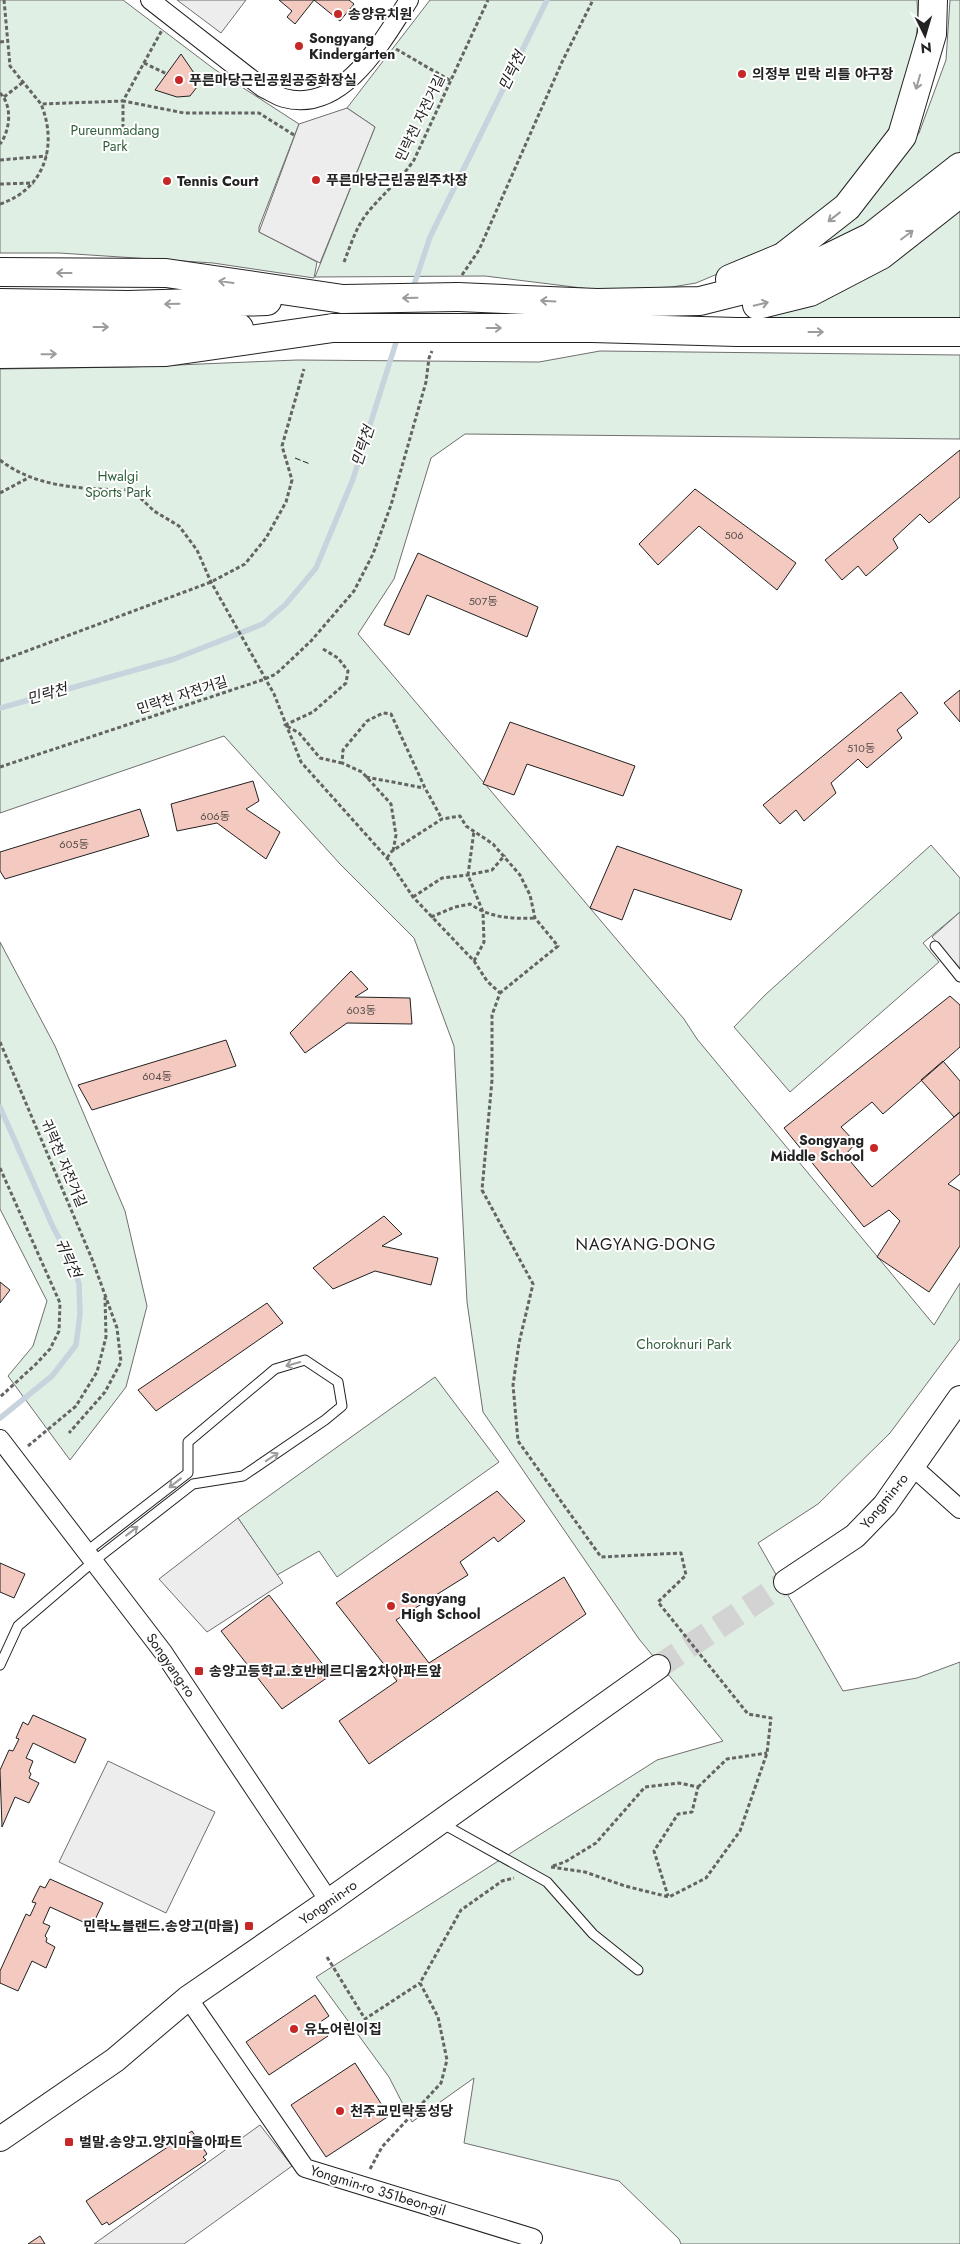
<svg xmlns="http://www.w3.org/2000/svg" width="960" height="2244" font-family="Jost,'Noto Sans KR',sans-serif">
  <style>
    .green { fill: #e0efe3; stroke: #6f6f6f }
    .parking { fill: #ededed; stroke: #6f6f6f }
    .lines { fill: none; stroke-linecap: round; stroke-linejoin: round }
    .stream { stroke: #c7d3dd; stroke-width: 5.5 }
    .building { fill: #f3c9c0; stroke: #222 }
    .secondary-tunnel { stroke: #d3d3d3; stroke-width: 24; stroke-dasharray: 24 12; stroke-linecap: butt }
    .lane-casing { stroke: #222; stroke-width: 11 }
    .street-casing { stroke: #222; stroke-width: 20 }
    .secondary-casing { stroke: #222; stroke-width: 26 }
    .highway-casing { stroke: #222; stroke-width: 30 }
    .path { stroke: #646464; stroke-width: 3; stroke-dasharray: 4 2.5; stroke-linecap: butt }
    .lane { stroke: #fff; stroke-width: 9 }
    .street { stroke: #fff; stroke-width: 18 }
    .secondary { stroke: #fff; stroke-width: 24 }
    .highway { stroke: #fff; stroke-width: 28 }
    .highway-bridge-casing { stroke: #222; stroke-width: 30; stroke-linecap: butt }
    .highway-bridge { stroke: #fff; stroke-width: 28 }
    .fence { stroke: #222; stroke-width: 1; stroke-dasharray: 6 2.5; stroke-linecap: butt }
    .oneway { stroke: #9c9c9c }
    .poi-dot { fill: #c62828; stroke: #fff; stroke-width: 2 }
    .labels { text-anchor: middle; dominant-baseline: central; stroke-width: 4; stroke-linejoin: round; paint-order: stroke }
    .number-label { font-size: 11px; fill: #564c4a }
    .poi-label { font-size: 14px; font-weight: bold; fill: #222; stroke: #fff; text-anchor: start }
    .street-label { font-size: 14px; fill: #222; stroke: #fff }
    .park-label { font-size: 14px; fill: #2f5e38; stroke: #fff }
    .water-label { font-size: 15px; font-style: italic; fill: #222; stroke: #fff }
    .quarter-label { font-size: 16px; letter-spacing: 1px; fill: #222; stroke: #fff }
  </style>
  <rect width="100%" height="100%" fill="#fff"/>
  <path class="green" d="M0,0H123L214,69L299,124L259,227V232L317,262L314,278L213,263L59,253H0Z
    M430,0H917L918,21L914,55L897,115L876,151L827,215L741,264L696,283L672,287L598,290L485,276L315,277L375,127L347,108Z
    M950,0H960V154L854,237L812,259L814,248L875,191L919,133L946,60Z
    M960,209V324L750,319L774,311Z
    M600,351L960,355V439L465,434L431,458L394,579L358,634L684,1019L697,1039L934,1325L960,1283V1339L890,1433L818,1504L758,1543L843,1691L917,1678L960,1662V2244H681L679,2239L619,2181L464,2143L474,2078L412,2122L389,2077L316,1977L657,1760L723,1741L639,1639L483,1412L467,1302L454,1046L414,938L340,864L224,736L0,813V369L129,367L297,360L539,362Z
    M931,845L960,878V912L923,943L939,962L790,1092L734,1027L765,995Z
    M0,942L55,1046L125,1211L147,1306L126,1387L70,1460L8,1376L33,1346L47,1301L0,1209Z
    M435,1377L499,1462L337,1577L319,1551L277,1575L238,1518Z"/>
  <path class="parking" d="M177,0H246L221,33Z
    M347,108L375,127L320,263L259,232L299,124Z
    M960,912V968L932,937Z
    M238,1518L283,1583L207,1632L159,1579Z
    M108,1761L215,1812L166,1913L59,1862Z
    M260,2125L292,2166L184,2244H94Z"/>
  <g class="lines">
    <path class="stream" d="M412,291L430,237L547,0
      M0,708L174,659L263,624L286,604L316,568L353,479L398,336
      M0,1107L53,1227L73,1264L79,1284L80,1314L76,1345L52,1376L0,1418"/>
  </g>
  <path class="building" d="M279,0H349L354,4L340,21L314,0L295,24L287,17L292,11Z
    M181,54L194,73L197,87L190,96L177,97L155,90Z
    M960,450V497L929,523L920,514L893,539L898,548L866,576L858,566L842,580L825,560Z
    M695,489L796,563L777,590L699,526L658,565L639,544Z
    M418,553L538,607L527,637L427,595L409,635L384,625Z
    M960,690V722L944,703Z
    M901,692L918,713L897,730L902,738L867,768L858,759L831,783L836,793L804,821L796,810L780,824L763,805Z
    M510,722L635,766L623,796L527,764L514,795L483,784Z
    M253,781L259,801L246,809L280,832L266,859L217,823L177,831L171,804Z
    M140,809L149,836L5,879L0,871V852Z
    M617,846L742,890L731,920L634,889L622,920L590,908Z
    M351,971L368,989L355,997L410,998L412,1024L347,1023L305,1053L290,1033Z
    M950,996L960,1005V1047L883,1114L872,1102L841,1127L856,1143L845,1155L872,1187L960,1112V1174L948,1184L960,1191V1246L929,1292L877,1257L900,1221L889,1210L864,1227L784,1128Z
    M226,1040L236,1066L92,1110L78,1085Z
    M943,1061L960,1081V1112L954,1117L921,1080Z
    M384,1216L402,1234L382,1246L438,1258L431,1285L375,1271L333,1289L313,1268Z
    M0,1282L10,1290L0,1303Z
    M267,1303L283,1323L156,1411L138,1390Z
    M497,1491L525,1521L498,1542L494,1537L460,1562L468,1575L396,1620L429,1663L564,1577L586,1614L369,1764L339,1721L397,1681L336,1603Z
    M0,1563L25,1574L14,1598L0,1592Z
    M269,1595L331,1675L282,1709L221,1631Z
    M33,1715L86,1739L75,1763L33,1743L26,1758L33,1761L29,1771L31,1774L29,1778L39,1783L29,1803L15,1797L2,1827L0,1770L9,1750L13,1751L19,1739L16,1738L23,1722L28,1725Z
    M50,1879L103,1903L92,1926L50,1907L43,1923L50,1926L45,1936L47,1938L46,1942L55,1947L46,1968L32,1961L18,1991L0,1983V1971L26,1914L30,1916L36,1903L32,1902L40,1886L45,1888Z
    M315,1995L329,2016L319,2023L328,2036L269,2075L246,2042Z
    M355,2063L389,2116L326,2157L291,2105Z
    M192,2131L207,2154L203,2157L206,2160L109,2225L107,2222L102,2225L86,2201Z
    M40,2236L45,2244H28Z"/>
  <g class="lines">
    <path class="secondary-tunnel" d="M658,1667L786,1582"/>
    <defs>
      <path id="lane" d="M935,946L960,977
        M0,1665L18,1626L94,1561L193,1484L243,1476L325,1420L342,1406L338,1382L305,1360L275,1369L188,1442V1473L87,1551
        M443,1824L547,1882L593,1934L638,1970"/>
      <path id="street" d="M150,0L263,88C270,91 277,96 284,98C343,114 383,40 409,0
        M0,1439L163,1652L329,1901
        M912,1466L960,1509
        M188,1998L305,2168L533,2238"/>
      <path id="secondary" d="M786,1582L855,1536L885,1505L960,1398
        M0,2139L115,2060L188,1998L329,1901L658,1667"/>
      <path id="highway" d="M0,272L166,273L343,299
        M730,279L783,257L847,207L902,136L932,34L933,0
        M458,297L597,303L700,301L783,280L871,237L960,167
        M0,303L128,305L267,301
        M757,305L810,292L881,255L960,193
        M0,327L239,328
        M446,328H592L737,332H960
        M0,354L166,352L333,328"/>
    </defs>
    <use href="#lane" class="lane-casing"/>
    <use href="#street" class="street-casing"/>
    <use href="#secondary" class="secondary-casing"/>
    <use href="#highway" class="highway-casing"/>
    <path class="path" d="M4,0L10,66L41,104L123,101L162,30
      M0,42L8,41
      M396,49L451,81
      M144,63L167,74
      M0,93C13,106 10,131 0,144
      M4,97L22,83L23,84
      M123,128V101L184,113H259L294,135
      M0,160L47,156
      M0,184L34,183
      M0,204C45,189 58,145 41,104
      M344,262C350,247 355,230 365,216C380,196 400,181 414,160L488,0
      M462,275L479,250L562,62L593,0
      M0,460C37,489 87,489 132,490L154,511L179,526L197,550L211,582L274,694L301,762L387,858L413,897L474,961L487,981L500,993L492,1015V1080L482,1190L533,1284L519,1343L513,1385L518,1441L601,1557L681,1553L686,1575L658,1602L748,1714L771,1718L767,1753L740,1831L706,1878L669,1897L625,1886L585,1872L551,1867
      M0,493L28,478
      M323,649L338,658L348,671L346,683L313,712L285,725L299,733L320,758L342,763
      M0,661L211,582L245,564L266,538L286,502L292,480L282,446L304,369
      M0,767L265,679L276,674L311,641L354,591L373,554L391,505L426,382L429,358L432,351
      M366,777L424,788
      M393,851L396,835L391,804L362,772L342,763L343,750L367,721L383,713L391,714L425,788L442,819
      M387,858L392,851L442,819L460,816L466,826L493,844L520,875L530,895L535,918L558,946L500,993
      M413,897L442,878L468,875L492,870L505,855
      M431,917L455,907L470,904C491,918 511,919 535,918
      M474,961L484,942L483,912L468,875L474,831
      M0,1042L92,1259L117,1328L121,1362L105,1392L69,1433
      M0,1168L60,1303L59,1331L50,1349L36,1364L0,1397
      M28,1446L76,1406L97,1372L106,1337L105,1297
      M698,1787L727,1759L767,1753
      M553,1866L565,1862L596,1843L645,1787L679,1783L698,1787L692,1812L678,1814L654,1851L668,1896
      M327,1957L365,2019L420,1983
      M370,2169L382,2147L441,2083L447,2060L438,2017L420,1983L461,1910L502,1881L514,1878"/>
    <use href="#lane" class="lane"/>
    <use href="#street" class="street"/>
    <use href="#secondary" class="secondary"/>
    <use href="#highway" class="highway"/>
    <defs>
      <path id="highway-bridge" d="M343,299L458,297
        M333,328H446"/>
    </defs>
    <use href="#highway-bridge" class="highway-bridge-casing"/>
    <use href="#highway-bridge" class="highway-bridge"/>
    <path class="fence" d="M295,458L310,464"/>
  </g>
  <defs><path id="oneway-shaft" d="M-6 0H5M1.5-3L5.5 0L1.5 3" fill="none" stroke-width="1.6" stroke-linecap="round" stroke-linejoin="round" transform="scale(1.25)"/></defs>
  <g class="oneway">
    <use href="#oneway-shaft" transform="translate(918 82) rotate(106)"/>
    <use href="#oneway-shaft" transform="translate(834 217) rotate(142)"/>
    <use href="#oneway-shaft" transform="translate(907 235) rotate(-37)"/>
    <use href="#oneway-shaft" transform="translate(64 273) rotate(-180)"/>
    <use href="#oneway-shaft" transform="translate(226 282) rotate(-172)"/>
    <use href="#oneway-shaft" transform="translate(410 298) rotate(179)"/>
    <use href="#oneway-shaft" transform="translate(548 301) rotate(-177)"/>
    <use href="#oneway-shaft" transform="translate(172 304) rotate(179)"/>
    <use href="#oneway-shaft" transform="translate(761 304) rotate(-13)"/>
    <use href="#oneway-shaft" transform="translate(101 327)"/>
    <use href="#oneway-shaft" transform="translate(494 328)"/>
    <use href="#oneway-shaft" transform="translate(816 332)"/>
    <use href="#oneway-shaft" transform="translate(49 354) rotate(-1)"/>
    <use href="#oneway-shaft" transform="translate(293 1364) rotate(164)"/>
    <use href="#oneway-shaft" transform="translate(272 1457) rotate(-34)"/>
    <use href="#oneway-shaft" transform="translate(175 1483) rotate(142)"/>
    <use href="#oneway-shaft" transform="translate(132 1531) rotate(-38)"/>
  </g>
  <g class="poi-dot">
    <circle cx="338" cy="14" r="5"/>
    <circle cx="299" cy="46" r="5"/>
    <circle cx="742" cy="74" r="5"/>
    <circle cx="179" cy="80" r="5"/>
    <circle cx="316" cy="180" r="5"/>
    <circle cx="167" cy="181" r="5"/>
    <circle cx="874" cy="1148" r="5"/>
    <circle cx="391" cy="1606" r="5"/>
    <rect x="194" y="1666" width="10" height="10" rx="2.5"/>
    <rect x="244" y="1921" width="10" height="10" rx="2.5"/>
    <circle cx="294" cy="2029" r="5"/>
    <circle cx="340" cy="2111" r="5"/>
    <rect x="64" y="2137" width="10" height="10" rx="2.5"/>
  </g>
  <g class="labels">
    <g class="number-label">
      <text x="734" y="535">506</text>
      <text x="483" y="601">507동</text>
      <text x="861" y="748">510동</text>
      <text x="215" y="816">606동</text>
      <text x="74" y="844">605동</text>
      <text x="361" y="1010">603동</text>
      <text x="157" y="1076">604동</text>
    </g>
    <g class="poi-label">
      <text x="348" y="14">송양유치원</text>
      <text x="309" y="38">Songyang<tspan x="309" dy="16">Kindergarten</tspan></text>
      <text x="752" y="74">의정부 민락 리틀 야구장</text>
      <text x="189" y="80">푸른마당근린공원공중화장실</text>
      <text x="326" y="180">푸른마당근린공원주차장</text>
      <text x="177" y="181">Tennis Court</text>
      <text x="864" y="1140" text-anchor="end">Songyang<tspan x="864" dy="16">Middle School</tspan></text>
      <text x="401" y="1598">Songyang<tspan x="401" dy="16">High School</tspan></text>
      <text x="209" y="1671">송양고등학교.호반베르디움2차아파트앞</text>
      <text x="239" y="1926" text-anchor="end">민락노블랜드.송양고(마을)</text>
      <text x="304" y="2029">유노어린이집</text>
      <text x="350" y="2111">천주교민락동성당</text>
      <text x="79" y="2142">벌말.송양고.양지마을아파트</text>
    </g>
    <g class="street-label">
      <text transform="translate(420 118) rotate(-64)">민락천 자전거길</text>
      <text transform="translate(182 695) rotate(-18)">민락천 자전거길</text>
      <text transform="translate(64 1163) rotate(67)">귀락천 자전거길</text>
      <text transform="translate(884 1501) rotate(-51)">Yongmin-ro</text>
      <text transform="translate(171 1665) rotate(55)">Songyang-ro</text>
      <text transform="translate(328 1902) rotate(-35)">Yongmin-ro</text>
      <text transform="translate(378 2190) rotate(17)">Yongmin-ro 351beon-gil</text>
    </g>
    <g class="park-label">
      <text x="115" y="130">Pureunmadang<tspan x="115" dy="16">Park</tspan></text>
      <text x="118" y="476">Hwalgi<tspan x="118" dy="16">Sports Park</tspan></text>
      <text x="684" y="1344">Choroknuri Park</text>
    </g>
    <g class="water-label">
      <text transform="translate(512 71) rotate(-64)">민락천</text>
      <text transform="translate(363 446) rotate(-72)">민락천</text>
      <text transform="translate(47 694) rotate(-16)">민락천</text>
      <text transform="translate(68 1258) rotate(66)">귀락천</text>
    </g>
    <g class="quarter-label">
      <text x="646" y="1244">NAGYANG-DONG</text>
    </g>
  </g>
  <g transform="translate(925 35) rotate(175)" stroke="#ffffff" stroke-width="4" paint-order="stroke">
  <path d="M0-4L9 19L0 12L-9 19Z" fill="#222222"/>
  <text y="-8" font-size="14" font-weight="bold" text-anchor="middle" fill="#222222">N</text>
  </g>
</svg>
